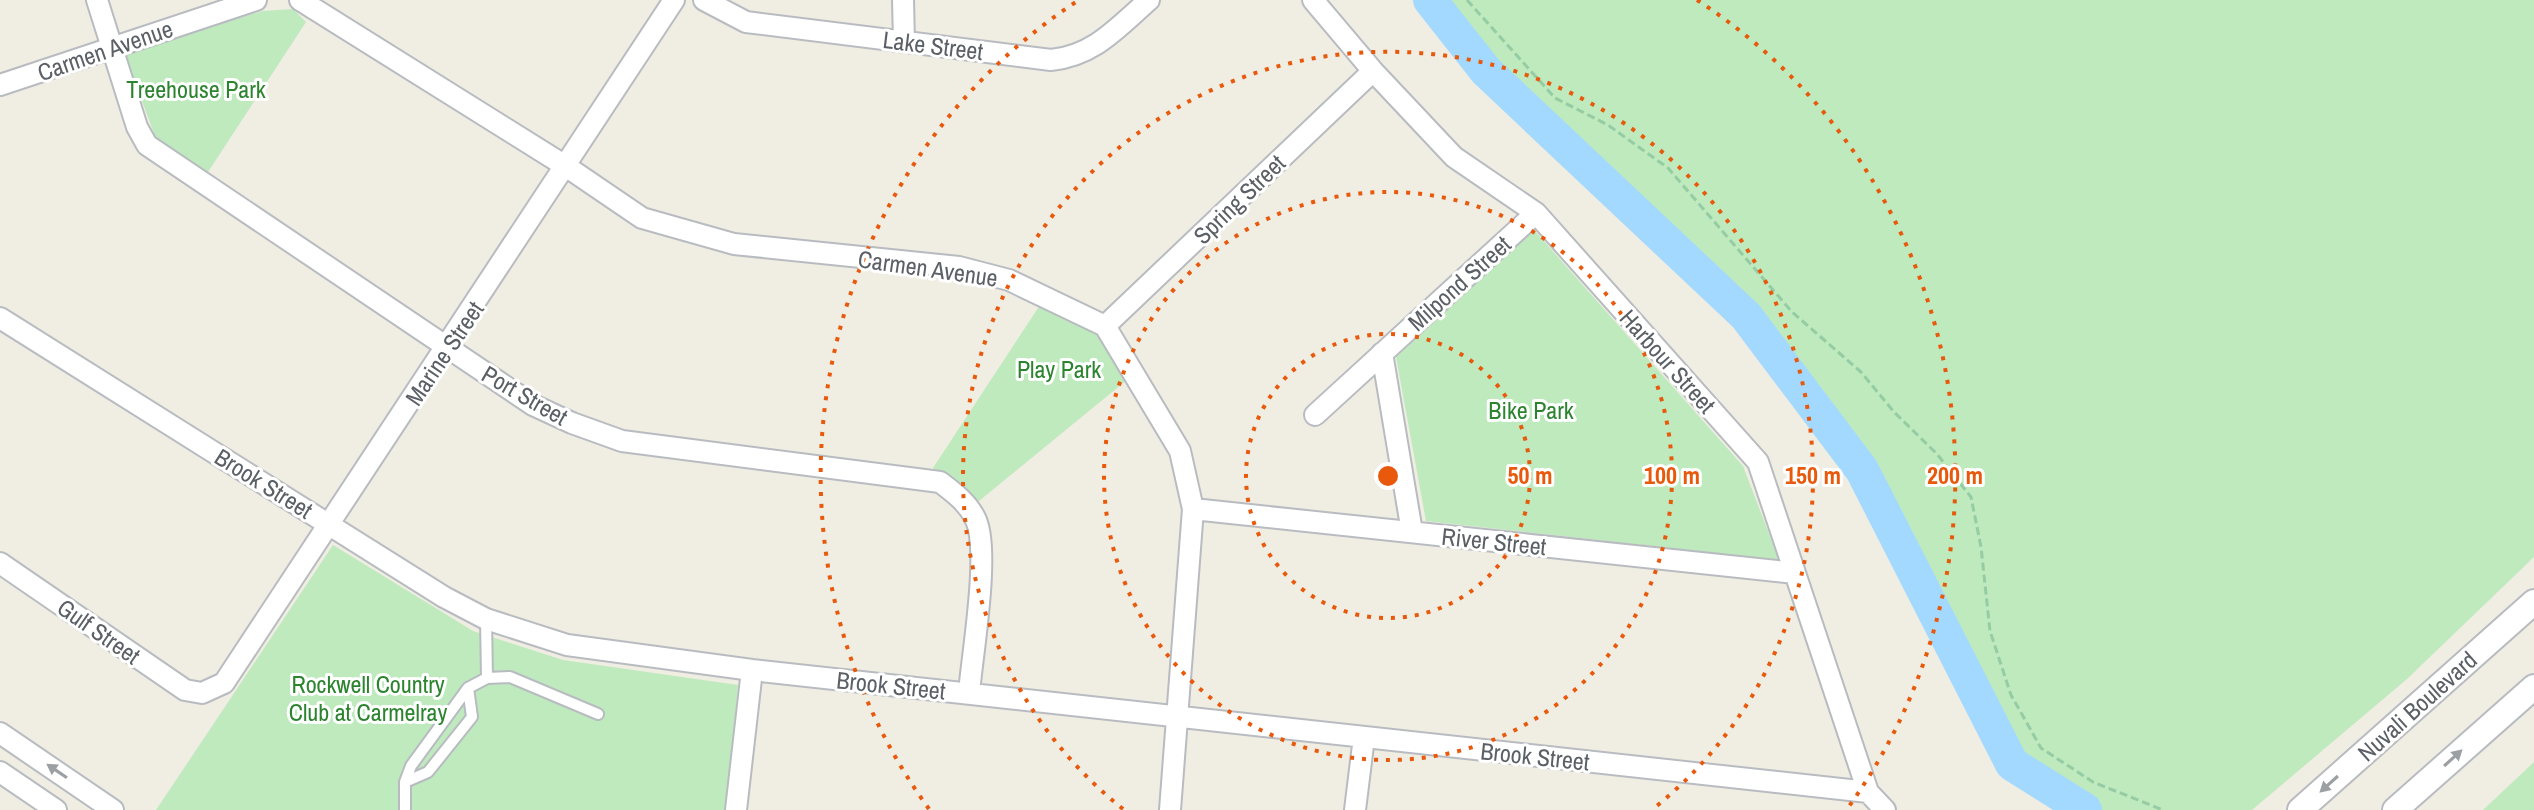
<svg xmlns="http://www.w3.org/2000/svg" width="2534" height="810" font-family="'Archivo Narrow',sans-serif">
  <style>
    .green { fill: #beeabd }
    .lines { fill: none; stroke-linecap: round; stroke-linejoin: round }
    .river { stroke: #a4d9ff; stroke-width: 34 }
    .service-casing { stroke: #b8bcc1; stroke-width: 14 }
    .minor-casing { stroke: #b8bcc1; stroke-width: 24 }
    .tertiary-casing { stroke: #b8bcc1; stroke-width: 28 }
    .path { stroke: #95cca4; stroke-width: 3; stroke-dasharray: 8 4; stroke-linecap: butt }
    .service { stroke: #fff; stroke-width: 10 }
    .minor { stroke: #fff; stroke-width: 20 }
    .tertiary { stroke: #fff; stroke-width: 24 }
    .oneway { fill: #9da0a3 }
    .ring { fill: none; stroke: #e8590c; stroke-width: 4; stroke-dasharray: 4 8 }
    .labels { text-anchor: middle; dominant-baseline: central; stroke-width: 6; stroke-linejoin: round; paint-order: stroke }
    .street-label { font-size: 24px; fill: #5b6066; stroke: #fff }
    .park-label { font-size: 24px; fill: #2c842f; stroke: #fff }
    .centre { fill: #e8590c; stroke: #fff; stroke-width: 4 }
    .ring-label { font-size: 24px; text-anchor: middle; font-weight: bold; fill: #e8590c; stroke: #fff; stroke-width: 6; stroke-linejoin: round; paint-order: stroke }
  </style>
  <rect width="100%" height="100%" fill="#f0ede3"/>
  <path class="green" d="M1430,0H2534V557L2407,679L2252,810H2085L2012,764L1862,470L1746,316L1486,71Z
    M293,9L306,22L208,172L156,139L124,52L263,11Z
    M1534,230L1743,466L1779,560L1426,521L1396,357Z
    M1040,305L1096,331L1128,379L979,501L933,468Z
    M333,545L473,631L563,660L738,685L726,810H156Z
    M2534,762V810H2483Z"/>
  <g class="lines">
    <path class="river" d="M1430,0L1486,71L1746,316L1862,470L2012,764L2085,810"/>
    <defs>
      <path id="service" d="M486,619L487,678
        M405,782L428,772L472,717L468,688
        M405,810V782L411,766L468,688L487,678L510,677L598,714"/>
      <path id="minor" d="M97,0L137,127L147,145L533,405L572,423L622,441L940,482C953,492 967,502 975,518C991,548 972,655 969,693
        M300,0L567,167L642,218L734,244L959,267L1009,280L1105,326L1180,451L1193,509L1170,810
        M704,0L746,22L1051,60C1094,56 1118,27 1149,0
        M903,0L904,41
        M1313,0L1373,71L1454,157L1536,213L1758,462L1868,792L1885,810
        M0,85L256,0
        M0,318L444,597L486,619L567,645L752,670L1868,792
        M1105,326L1373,71
        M1382,353L1412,532
        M1315,415L1536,213
        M1193,509L1795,573
        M0,563L185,690L202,693L224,683L674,0
        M0,733L113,810
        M0,772L56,810
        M736,810L752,670
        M1355,810L1364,737"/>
      <path id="tertiary" d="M2300,810L2534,602
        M2395,810L2534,687"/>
    </defs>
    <use href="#service" class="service-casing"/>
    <use href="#minor" class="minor-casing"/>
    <use href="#tertiary" class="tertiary-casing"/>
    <path class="path" d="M1467,0L1555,98L1608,125L1668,168L1792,312L1861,372L1894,412L1937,454L1971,497L1981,547L1990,631L2011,695L2041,748L2093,782L2163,810"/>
    <use href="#service" class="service"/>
    <use href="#minor" class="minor"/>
    <use href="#tertiary" class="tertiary"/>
  </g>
  <defs><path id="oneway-solid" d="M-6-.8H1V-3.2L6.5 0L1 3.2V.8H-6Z" transform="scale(2)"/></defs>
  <g class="oneway">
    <use href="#oneway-solid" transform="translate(2453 758) rotate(-42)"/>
    <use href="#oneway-solid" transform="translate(57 771) rotate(-146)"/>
    <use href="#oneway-solid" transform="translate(2329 784) rotate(138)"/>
  </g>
  <g class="ring">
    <circle cx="1388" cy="476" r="142"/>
    <circle cx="1388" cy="476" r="284"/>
    <path d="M1123 809A425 425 0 1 1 1653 809"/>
    <path d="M929 809A567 567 0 0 1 1079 0M1697 0A567 567 0 0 1 1847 809"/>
  </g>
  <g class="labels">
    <g class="street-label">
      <text transform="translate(933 45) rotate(7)">Lake Street</text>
      <text transform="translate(105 50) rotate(-19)">Carmen Avenue</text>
      <text transform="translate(1239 199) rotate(-44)">Spring Street</text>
      <text transform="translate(928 268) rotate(8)">Carmen Avenue</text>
      <text transform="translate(1459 283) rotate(-42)">Milpond Street</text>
      <text transform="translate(444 353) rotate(-56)">Marine Street</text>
      <text transform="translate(1668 361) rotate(48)">Harbour Street</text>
      <text transform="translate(525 395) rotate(30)">Port Street</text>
      <text transform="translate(264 483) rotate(32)">Brook Street</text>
      <text transform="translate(1494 541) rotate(6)">River Street</text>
      <text transform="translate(99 631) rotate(35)">Gulf Street</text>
      <text transform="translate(891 685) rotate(6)">Brook Street</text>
      <text transform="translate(2417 706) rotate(-42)">Nuvali Boulevard</text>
      <text transform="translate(1535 756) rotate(6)">Brook Street</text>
    </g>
    <g class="park-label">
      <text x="196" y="89">Treehouse Park</text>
      <text x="1059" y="369">Play Park</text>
      <text x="1531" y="410">Bike Park</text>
      <text x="368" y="684">Rockwell Country<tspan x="368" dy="28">Club at Carmelray</tspan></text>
    </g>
  </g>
  <circle cx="1388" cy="476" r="12" class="centre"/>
  <g class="ring-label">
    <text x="1530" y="484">50 m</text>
    <text x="1672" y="484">100 m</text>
    <text x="1813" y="484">150 m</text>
    <text x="1955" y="484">200 m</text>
  </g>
</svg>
